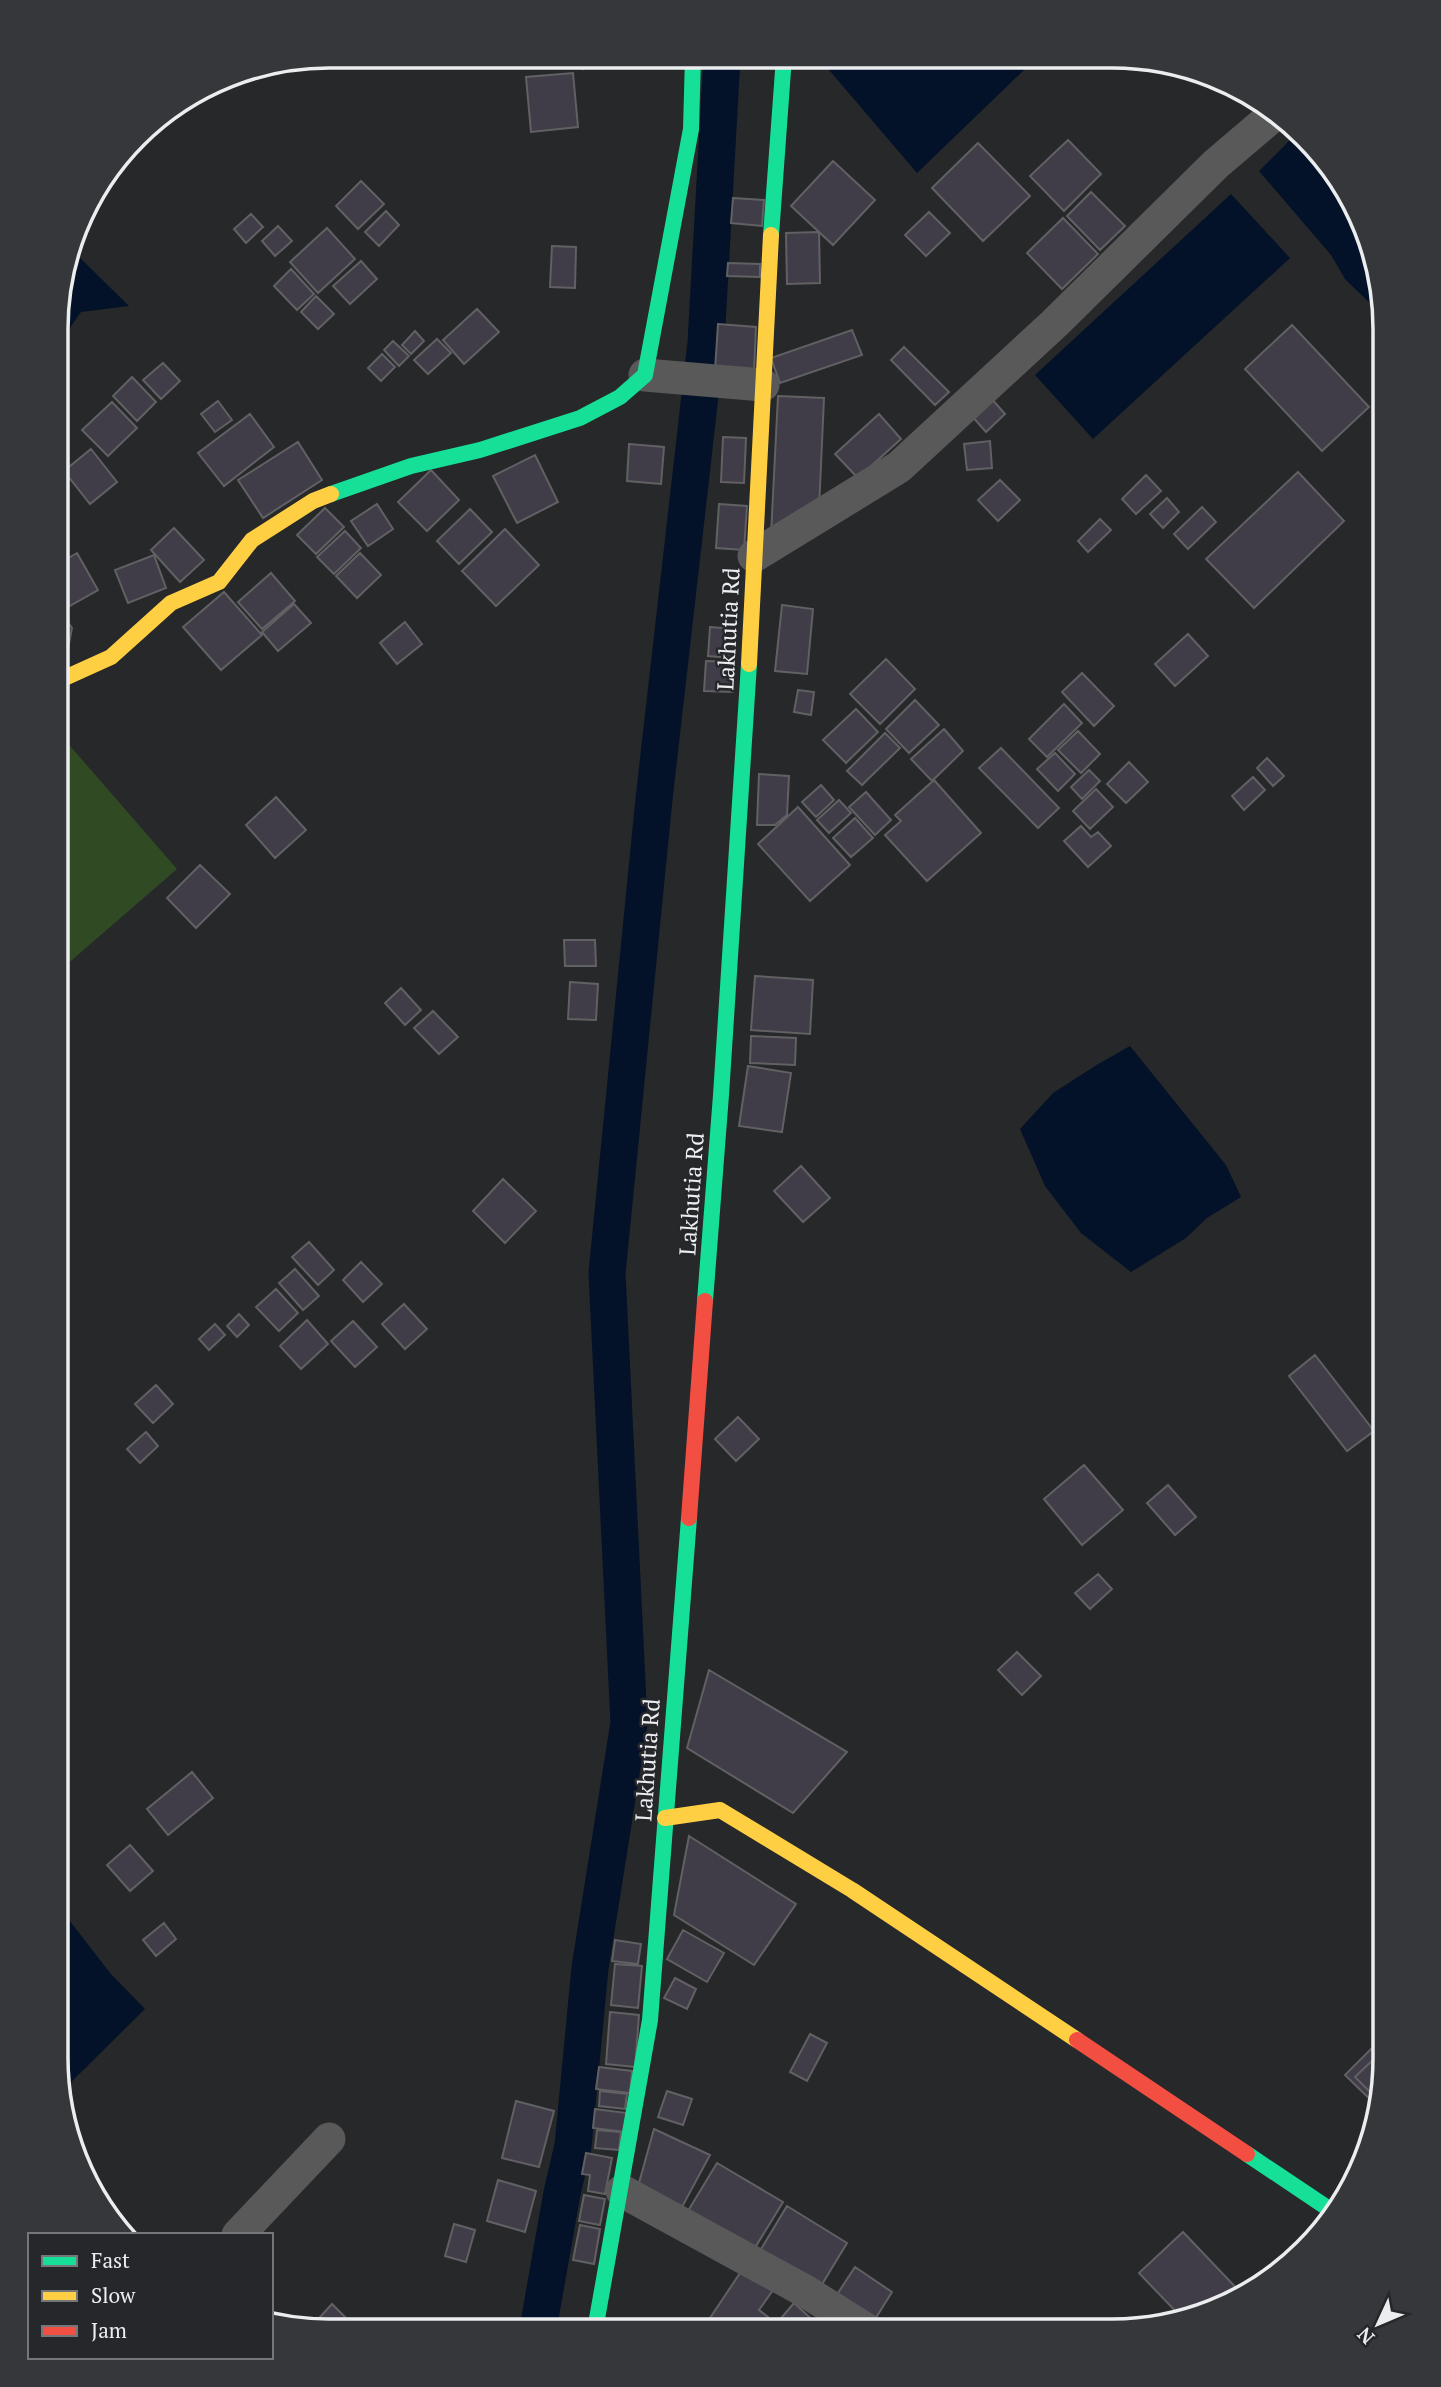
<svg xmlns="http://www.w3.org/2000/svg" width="1441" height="2387" font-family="'PT Serif',serif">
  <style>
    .green { fill: #304a23 }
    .water { fill: #031228 }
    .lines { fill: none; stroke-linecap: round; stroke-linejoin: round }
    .canal { stroke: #031228; stroke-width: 37 }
    .building { fill: #403c48; stroke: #616163; stroke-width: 2 }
    .street { stroke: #595959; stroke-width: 33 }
    .fast { stroke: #16e098; stroke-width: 16 }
    .slow { stroke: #ffcf43; stroke-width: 16 }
    .jam { stroke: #f24e42; stroke-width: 16 }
    .labels { text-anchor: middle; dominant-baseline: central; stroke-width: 5; stroke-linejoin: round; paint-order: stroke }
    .street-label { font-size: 23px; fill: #ebedef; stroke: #25272b }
    .rim { fill: none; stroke: #ebedef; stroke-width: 3.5 }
  </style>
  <rect width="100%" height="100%" fill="#26282a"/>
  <path class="green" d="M58,732L177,869L57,973Z"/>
  <path class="water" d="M818,57L1013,58L1024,70L917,173Z
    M1298,132L1329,163L1364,225L1382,315L1345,279L1331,255L1259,171Z
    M1231,194L1290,258L1093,439L1035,375Z
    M72,250L129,306L81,312L58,345V294Z
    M1130,1046L1226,1165L1241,1197L1207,1218L1186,1238L1131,1272L1081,1233L1045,1186L1020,1129L1053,1093L1095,1066Z
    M56,1903L110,1973L145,2009L62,2091L56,2058Z"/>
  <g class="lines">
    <path class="canal" d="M538,2329L562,2193L573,2146L590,1968L629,1723L607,1273L654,799L706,343L722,57"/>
  </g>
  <path class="building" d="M572,57H595L583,69Z
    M573,73L578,127L531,132L526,77Z
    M1068,140L1101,174L1064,211L1030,176Z
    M978,143L1030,196L983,241L932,188Z
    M833,161L875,200L833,245L791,206Z
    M361,181L384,204L358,229L336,206Z
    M1091,192L1125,226L1100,250L1067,216Z
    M733,198L764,200L762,226L731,223Z
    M386,211L399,225L379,246L365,232Z
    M929,212L950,233L926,256L905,235Z
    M251,214L263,227L246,243L234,229Z
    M1063,218L1098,254L1062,289L1027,253Z
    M278,226L292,241L275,256L262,241Z
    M327,228L355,259L318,293L290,262Z
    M819,232L820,283L787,284L786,233Z
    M552,246L576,247L575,288L550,287Z
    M361,261L377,279L350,304L333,286Z
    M728,263L760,264V277L727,276Z
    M291,269L314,294L297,310L274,286Z
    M316,296L334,314L318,329L301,312Z
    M477,309L499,332L464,364L443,340Z
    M718,324L756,327L754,372L715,370Z
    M1292,325L1369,407L1322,451L1245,369Z
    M852,330L862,355L780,383L771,358Z
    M415,331L424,341L411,354L402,345Z
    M437,339L451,353L428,374L414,360Z
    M393,341L409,356L399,366L384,350Z
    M904,347L949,392L935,405L891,360Z
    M382,354L395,367L381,381L368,368Z
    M163,363L180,381L161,399L143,380Z
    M132,377L156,402L137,421L113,396Z
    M778,396L824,398L819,509L771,535Z
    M990,397L1005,414L986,432L971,415Z
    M218,401L232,420L215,432L201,414Z
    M112,402L137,428L108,456L82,430Z
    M250,414L274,447L224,486L198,453Z
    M879,414L901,439L858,478L835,454Z
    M723,437L746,438L744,483L721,482Z
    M990,441L992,468L967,470L964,444Z
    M298,442L322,480L263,518L238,480Z
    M629,444L664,447L661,484L627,481Z
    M91,449L117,482L90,504L64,471Z
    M535,455L558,502L517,523L493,476Z
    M431,470L459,500L427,531L398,502Z
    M1298,472L1344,521L1254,608L1206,559Z
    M1146,475L1161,491L1136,514L1122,499Z
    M1000,480L1020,500L998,521L978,500Z
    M1167,498L1179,512L1163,528L1150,514Z
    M377,504L393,529L368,546L351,521Z
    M719,504L747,506L744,550L716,548Z
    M1202,507L1216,522L1188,549L1174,534Z
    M325,508L344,527L316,554L297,535Z
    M470,509L492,532L459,564L437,541Z
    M1100,519L1111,530L1088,552L1078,541Z
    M174,528L204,560L180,582L151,550Z
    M505,529L539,565L496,606L462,571Z
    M345,531L361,548L334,574L317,557Z
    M77,553L98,590L68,607L58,591V564Z
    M360,553L381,575L357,598L336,576Z
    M154,555L166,588L128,603L115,570Z
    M271,573L295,601L262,629L238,602Z
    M224,592L262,635L221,670L183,627Z
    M294,604L311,623L278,651L262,632Z
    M782,605L813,609L807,674L775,671Z
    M58,608L72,628L67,654L58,661Z
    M405,622L422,644L397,664L380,643Z
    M710,627L735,629L732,658L708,656Z
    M1188,634L1208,656L1175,686L1155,664Z
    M886,659L915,689L880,724L850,694Z
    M706,661L733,662V692L704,691Z
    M1082,673L1114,706L1094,726L1062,692Z
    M798,690L814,692L811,715L794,712Z
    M915,700L939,725L909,753L886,729Z
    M1064,704L1082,723L1047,757L1029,739Z
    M856,709L878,732L846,763L823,740Z
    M944,729L963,751L932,781L911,759Z
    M1078,731L1100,754L1081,773L1058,750Z
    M885,733L900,748L862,785L847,771Z
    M1001,748L1059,808L1038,828L979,768Z
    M1055,753L1075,774L1058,791L1037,769Z
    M1267,758L1284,776L1273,786L1257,768Z
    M1129,762L1148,782L1126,803L1107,784Z
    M1089,770L1100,781L1082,799L1071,787Z
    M759,774L789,776L787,815L775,825H757Z
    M1253,777L1265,790L1244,810L1232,796Z
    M934,780L981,833L927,881L885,835L901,821L895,815Z
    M821,785L834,800L816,817L802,802Z
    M1096,789L1113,807L1090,829L1073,811Z
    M866,792L891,820L875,835L849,807Z
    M276,797L306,830L275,858L246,825Z
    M839,800L851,813L829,833L817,820Z
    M798,807L850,865L810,901L758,844Z
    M855,818L873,838L851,857L833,838Z
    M1081,826L1091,837L1098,832L1111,846L1088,867L1064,841Z
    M200,865L230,894L196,928L167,898Z
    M564,940H595L596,966H565Z
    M755,976L813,980L810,1034L751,1030Z
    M570,982L598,984L596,1020L568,1019Z
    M401,988L421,1010L405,1025L385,1003Z
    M433,1011L458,1037L439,1054L414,1028Z
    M751,1036L796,1038L795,1065L750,1063Z
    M748,1066L791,1073L782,1132L739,1126Z
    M801,1166L830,1198L803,1222L774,1191Z
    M503,1179L536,1211L505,1243L473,1211Z
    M309,1242L334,1270L318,1285L292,1257Z
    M361,1262L382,1284L363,1302L343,1280Z
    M295,1269L319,1296L303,1310L279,1283Z
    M276,1289L298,1313L279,1331L256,1307Z
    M404,1304L427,1329L405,1349L382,1324Z
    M239,1314L249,1325L237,1337L227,1326Z
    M307,1320L328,1344L301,1369L280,1346Z
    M353,1321L377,1347L355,1367L331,1341Z
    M215,1324L225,1335L209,1350L199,1339Z
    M1315,1355L1374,1431L1347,1451L1289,1376Z
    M156,1385L173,1404L153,1423L135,1404Z
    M738,1417L759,1439L736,1461L715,1439Z
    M146,1432L158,1446L140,1463L127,1449Z
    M1084,1465L1123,1510L1082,1545L1044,1499Z
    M1168,1485L1196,1517L1175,1535L1147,1503Z
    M1098,1574L1112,1589L1090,1609L1075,1593Z
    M1017,1652L1041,1676L1022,1695L998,1670Z
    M709,1670L847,1752L793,1813L687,1748Z
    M192,1772L213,1798L168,1835L147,1809Z
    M689,1836L796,1904L754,1965L674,1915Z
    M130,1845L153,1871L130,1891L107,1865Z
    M164,1923L176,1939L156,1956L143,1940Z
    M683,1930L724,1953L707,1982L667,1959Z
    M615,1940L641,1944L638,1964L612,1961Z
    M615,1964L642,1966L638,2008L611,2005Z
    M675,1978L696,1989L687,2009L664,1998Z
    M610,2012L639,2015L635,2067L606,2064Z
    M810,2034L827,2043L807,2081L790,2072Z
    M1379,2041L1384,2047V2076L1377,2106L1345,2075Z
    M1377,2056L1384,2063V2076L1379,2101L1355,2077Z
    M599,2067L632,2071L630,2093L596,2089Z
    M1383,2080L1379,2101L1371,2093Z
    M600,2091L627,2094L625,2109L599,2106Z
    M667,2091L692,2099L683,2125L658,2117Z
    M516,2101L554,2111L539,2167L502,2158Z
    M595,2109L627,2113L625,2132L593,2128Z
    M654,2129L710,2155L682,2207L639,2183Z
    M597,2130L621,2132L619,2150L595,2148Z
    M586,2153L612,2158L605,2194L588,2191L590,2175L582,2174Z
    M717,2163L783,2202L753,2251L688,2211Z
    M498,2180L536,2191L525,2232L487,2221Z
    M584,2195L605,2199L600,2225L579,2221Z
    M787,2206L847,2243L818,2291L758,2254Z
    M454,2224L475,2230L466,2262L445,2256Z
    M580,2225L600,2229L594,2264L573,2260Z
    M1183,2232L1243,2295L1216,2310L1181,2317L1139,2273Z
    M855,2267L892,2292L872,2324L834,2299Z
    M742,2270L773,2290L759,2310L768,2317L759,2330H702Z
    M794,2303L816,2323L810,2330H771Z
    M332,2304L357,2329H332L320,2317Z
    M317,2318L328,2329H305Z"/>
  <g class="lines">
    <path class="street" d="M645,375L763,385
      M754,556L899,467L1055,323L1216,164L1277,112
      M622,2191L805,2291L867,2330
      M238,2235L329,2139"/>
    <path class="fast" d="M771,235L784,57
      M331,494L411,466L480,450L580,418L620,397L645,375L691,129L693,57
      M705,1301L721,1095L749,664
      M1247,2154L1335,2213
      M595,2330L650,2020L689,1518"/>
    <path class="slow" d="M749,664L771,235
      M58,681L111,657L171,603L219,582L252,540L313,501L331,494
      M665,1818L720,1810L852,1890L1077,2040"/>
    <path class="jam" d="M689,1518L705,1301
      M1077,2040L1247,2154"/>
  </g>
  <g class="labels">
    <g class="street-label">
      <text transform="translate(728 629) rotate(-87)">Lakhutia Rd</text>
      <text transform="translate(691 1194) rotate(-86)">Lakhutia Rd</text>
      <text transform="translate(647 1760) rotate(-86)">Lakhutia Rd</text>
    </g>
  </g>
  <path d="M0 0H1441V2387H0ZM329 68H1112A261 261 0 0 1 1373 329V2058A261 261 0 0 1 1112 2319H329A261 261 0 0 1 68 2058V329A261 261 0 0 1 329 68Z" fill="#35373b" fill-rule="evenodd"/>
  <path class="rim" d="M329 68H1112A261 261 0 0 1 1373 329V2058A261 261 0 0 1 1112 2319H329A261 261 0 0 1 68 2058V329A261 261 0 0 1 329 68Z"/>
  <rect x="28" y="2233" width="245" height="126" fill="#25272b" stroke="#747679" stroke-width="2"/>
  <rect x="42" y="2256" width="35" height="10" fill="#16e098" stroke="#747679" stroke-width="2"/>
  <text x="91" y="2268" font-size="21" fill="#ebedef">Fast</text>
  <rect x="42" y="2291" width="35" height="10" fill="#ffcf43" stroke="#747679" stroke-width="2"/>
  <text x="91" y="2303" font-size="21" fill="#ebedef">Slow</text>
  <rect x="42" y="2326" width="35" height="10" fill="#f24e42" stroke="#747679" stroke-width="2"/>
  <text x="91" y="2338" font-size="21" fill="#ebedef">Jam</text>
  <g transform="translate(1378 2324) rotate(226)" stroke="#25272b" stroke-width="5" paint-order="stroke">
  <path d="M0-5L12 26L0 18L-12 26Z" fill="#ebedef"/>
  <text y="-10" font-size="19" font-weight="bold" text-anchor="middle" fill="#ebedef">N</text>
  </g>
</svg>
